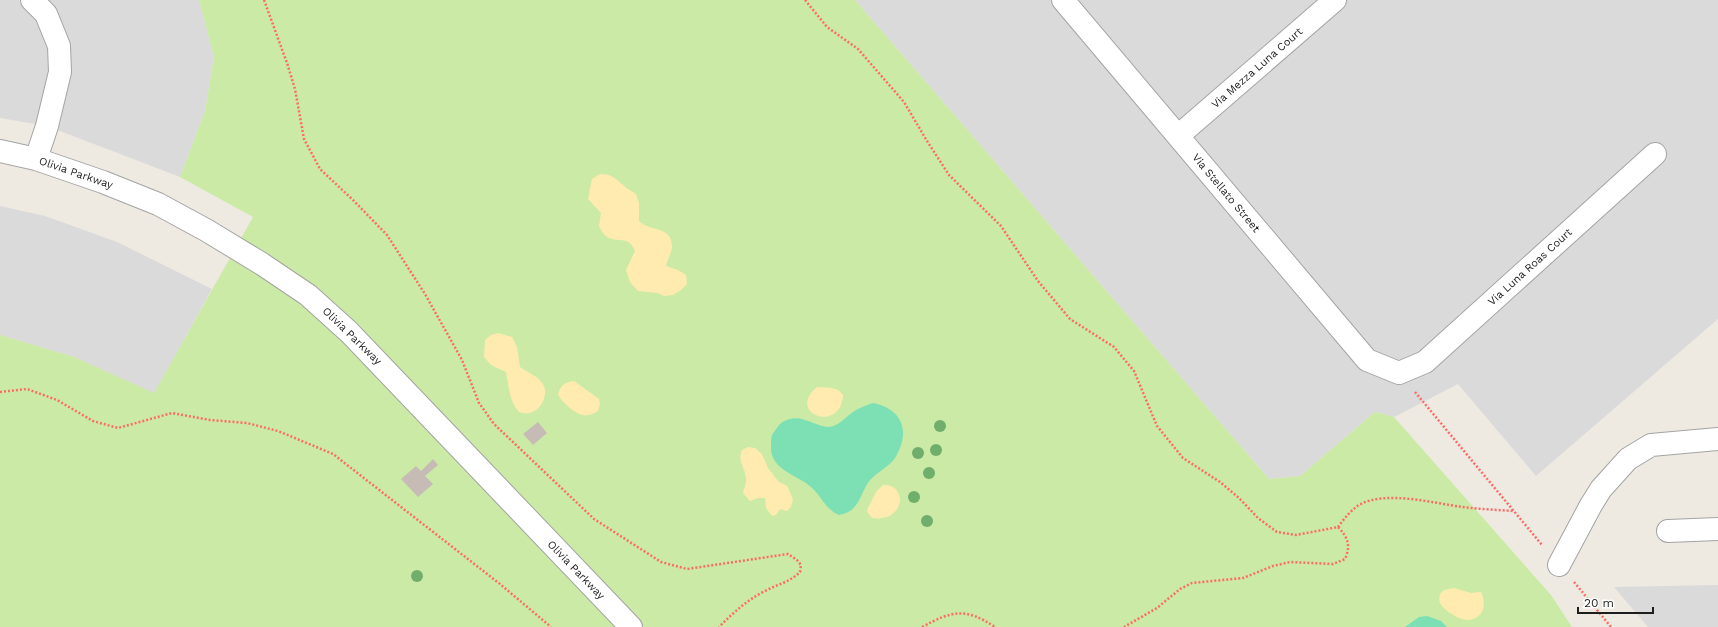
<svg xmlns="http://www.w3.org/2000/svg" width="1718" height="627" font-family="'Work Sans',sans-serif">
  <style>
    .residential { fill: #dbdada }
    .grass { fill: #cbeaa6 }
    .sand { fill: #ffebaf }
    .pitch { fill: #7de0b5 }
    .building { fill: #c6bcb5 }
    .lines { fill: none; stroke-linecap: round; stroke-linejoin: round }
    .minor-casing { stroke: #a4a4a4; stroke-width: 24 }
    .path { stroke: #fd6c64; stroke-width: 2.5; stroke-dasharray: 2 2; stroke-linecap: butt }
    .minor { stroke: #fff; stroke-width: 22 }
    .tree { fill: #70ae6c }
    .labels { text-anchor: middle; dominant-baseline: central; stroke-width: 3; stroke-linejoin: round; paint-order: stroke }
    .street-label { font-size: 11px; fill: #1d1d1d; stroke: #fff }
  </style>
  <rect width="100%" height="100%" fill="#eeeae2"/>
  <path class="residential" d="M0,0H199L214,57L205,111L180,177L47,126L0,118Z
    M855,0H1718V319L1536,476L1458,384L1394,417L1375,412L1300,476L1269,479Z
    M0,206L45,216L117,242L212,289L154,394L74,357L0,335Z
    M1718,585V627H1648L1614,587Z"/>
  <path class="grass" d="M199,0H855L1269,479L1300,476L1375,412L1394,417L1551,595L1572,627H0V335L74,357L154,393L253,217L180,177L205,111L214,57Z"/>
  <path class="sand" d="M600,174C613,174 614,178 623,185C627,189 632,191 636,194L639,203V221C649,232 673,225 672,248C671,254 667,260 666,266L678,270L686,275L687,284L681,290L673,295L664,296L658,293L638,291L630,282L626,270L635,251C628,235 621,243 609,238C604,236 601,230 599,226L601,213L588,199L592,179Z
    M498,333L512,337L517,347L520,367C527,372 539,377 543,384C549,395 541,411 529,413C526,414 522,413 519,412C509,401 509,386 506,372L491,365L484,357L485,340L491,335Z
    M574,381L599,399L600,404L598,411C587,418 580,416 570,408C565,403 561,401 558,394C561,385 565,382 574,381Z
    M817,387C827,388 837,386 843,395C841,434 785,414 817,387Z
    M748,447L755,448L762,454L768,468L774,476L779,482L787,486L793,499L791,507L787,511L780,509L776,515L772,516L766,508L765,498H758L750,501L743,493C744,488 747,483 746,478C745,467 737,461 742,450Z
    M883,485C909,484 905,523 872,518L868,513L867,510L876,492Z
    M1454,588L1471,593L1481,592C1487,604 1484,618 1469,620C1461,621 1443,610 1440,603C1439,600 1439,597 1440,594L1444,590Z"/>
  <path class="pitch" d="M873,403C903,409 911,432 895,458C889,467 877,472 870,480C863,488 860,505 850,511C847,513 843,514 839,515C824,508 823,498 812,488C799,475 770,470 771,447C771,443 771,439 772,435C776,429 780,422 787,420C801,414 814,426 828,427C839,427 847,415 856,410C861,407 867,405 873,403Z
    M1427,616L1441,621L1447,627H1405L1419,617Z"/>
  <path class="building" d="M538,422L547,433L533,445L523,434Z
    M433,459L438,465L425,476L433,484L418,497L401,479L416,466L421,471Z"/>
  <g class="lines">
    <defs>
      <path id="minor" d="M32,0L46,14L59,46L60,72L47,126L36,159
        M1063,0L1367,360L1399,373L1425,362L1655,154
        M1178,136L1335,0
        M0,151L36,159L103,182L158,204L206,230L262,264L308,295L349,332L631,627
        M1668,531L1718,529
        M1559,565L1591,505L1601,489L1628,459L1651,445L1718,439"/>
    </defs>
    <use href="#minor" class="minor-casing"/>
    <path class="path" d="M264,0L287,63L295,89L304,139L320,169L353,200L387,235L425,294L462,360L479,403L494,424L594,519L661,562L687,569L788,554L797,560L801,565L800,572C790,582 778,584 765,591C747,600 733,613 719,627
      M805,0L827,27L858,49L904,102L927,141L949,175L1001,226L1038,281L1070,319L1114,347L1134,371L1157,426L1183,458L1220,482L1239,498L1258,518L1277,532L1296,535L1338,527C1348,538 1351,545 1345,559L1333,564L1290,562L1273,566L1243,578L1192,583L1180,589L1157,608L1124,627
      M0,392L27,389L57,400L93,421L118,428L172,413L210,420L247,423L278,431L333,454L500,584L551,627
      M1415,392L1542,545
      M1338,527C1344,519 1350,511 1359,505C1385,490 1433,503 1462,507C1479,509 1497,510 1514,511
      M1574,582L1611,627
      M922,627C952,611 965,607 995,627"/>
    <use href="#minor" class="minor"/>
  </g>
  <g class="tree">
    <circle cx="940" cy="426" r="6"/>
    <circle cx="936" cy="450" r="6"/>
    <circle cx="918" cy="453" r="6"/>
    <circle cx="929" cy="473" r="6"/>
    <circle cx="914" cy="497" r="6"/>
    <circle cx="927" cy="521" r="6"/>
    <circle cx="417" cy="576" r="6"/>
  </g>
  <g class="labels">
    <g class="street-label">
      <text transform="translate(1257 68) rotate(-41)">Via Mezza Luna Court</text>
      <text transform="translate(76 173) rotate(19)">Olivia Parkway</text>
      <text transform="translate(1226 193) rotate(50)">Via Stellato Street</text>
      <text transform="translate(1530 267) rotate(-42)">Via Luna Roas Court</text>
      <text transform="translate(352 336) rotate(44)">Olivia Parkway</text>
      <text transform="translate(576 570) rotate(46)">Olivia Parkway</text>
    </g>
  </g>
  <path d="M1578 607v6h75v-6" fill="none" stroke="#1d1d1d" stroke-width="2"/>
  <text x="1584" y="607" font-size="12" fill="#1d1d1d" stroke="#ffffff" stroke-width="3" paint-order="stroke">20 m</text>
</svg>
